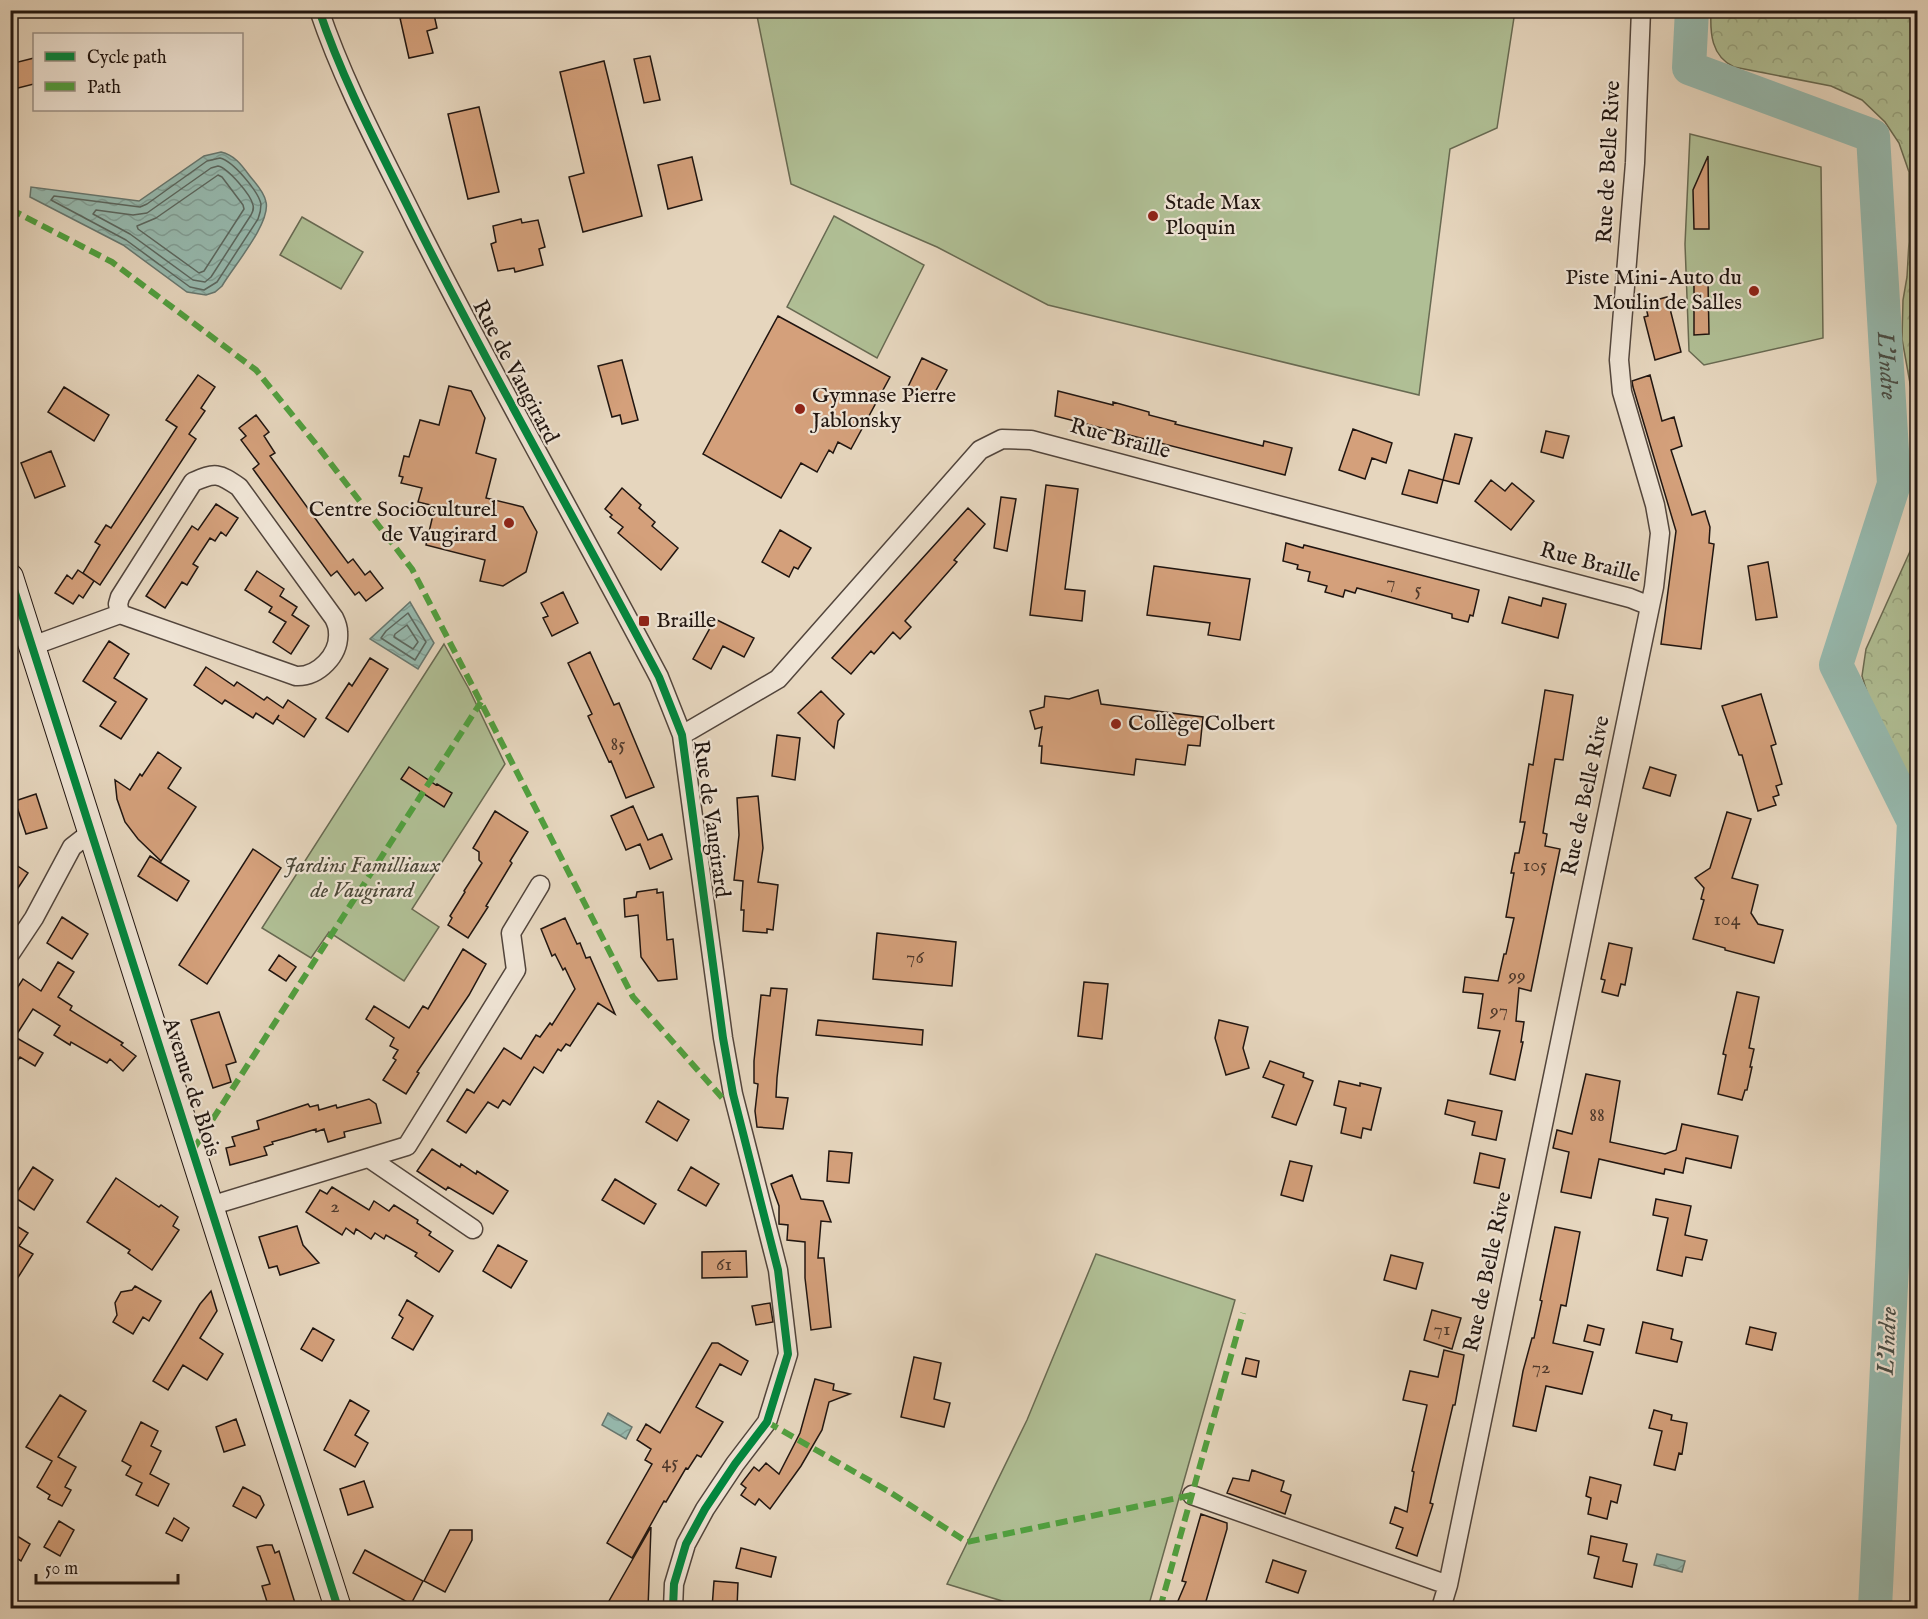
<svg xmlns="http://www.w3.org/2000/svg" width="1928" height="1619" font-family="'IM FELL English',serif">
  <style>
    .park { fill: url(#park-crowns); stroke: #686a52; stroke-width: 1.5 }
    .garden { fill: #b0bf95; stroke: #686a52; stroke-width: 1.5 }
    .water { fill: url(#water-waves); stroke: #67776f; stroke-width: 1.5 }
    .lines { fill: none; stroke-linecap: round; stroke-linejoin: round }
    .shore { stroke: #5b675f; stroke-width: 1.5 }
    .river { stroke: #96b9ae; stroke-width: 34 }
    .building { fill: #d4a07b; stroke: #201510; stroke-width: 1.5 }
    .street-casing { stroke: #52453c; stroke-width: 21 }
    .secondary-casing { stroke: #201510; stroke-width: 28 }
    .street { stroke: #efe4d5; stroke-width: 18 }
    .secondary { stroke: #efe4d5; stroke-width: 26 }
    .quiet { stroke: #50a03f; stroke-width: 6; stroke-dasharray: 12 6; stroke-linecap: butt }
    .cycleway-casing { stroke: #efe4d5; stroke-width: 11 }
    .cycleway { stroke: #00873e; stroke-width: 8 }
    .poi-dot { fill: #8f2418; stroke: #efe4d5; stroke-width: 2 }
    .labels { text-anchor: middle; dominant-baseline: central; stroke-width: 4.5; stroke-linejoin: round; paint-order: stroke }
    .number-label { font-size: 20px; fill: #4d382b }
    .street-label { font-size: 22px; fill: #201510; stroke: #efe4d5 }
    .poi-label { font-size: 22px; fill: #201510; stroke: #efe4d5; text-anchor: start }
    .park-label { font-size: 22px; font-style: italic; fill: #4b4838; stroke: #efe4d5 }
    .water-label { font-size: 24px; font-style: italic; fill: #494e47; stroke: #efe4d5 }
  </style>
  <defs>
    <pattern id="park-crowns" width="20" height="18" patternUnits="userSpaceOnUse" patternTransform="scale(1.5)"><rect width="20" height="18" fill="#b0bf95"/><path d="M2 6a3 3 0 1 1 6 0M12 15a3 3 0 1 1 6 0" fill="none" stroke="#97a37f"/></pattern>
    <pattern id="water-waves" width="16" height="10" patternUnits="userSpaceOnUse" patternTransform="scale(1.5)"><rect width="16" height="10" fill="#96b9ae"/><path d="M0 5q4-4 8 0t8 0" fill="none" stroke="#819e95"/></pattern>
  </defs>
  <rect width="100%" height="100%" fill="#e6d6be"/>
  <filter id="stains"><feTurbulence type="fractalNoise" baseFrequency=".00333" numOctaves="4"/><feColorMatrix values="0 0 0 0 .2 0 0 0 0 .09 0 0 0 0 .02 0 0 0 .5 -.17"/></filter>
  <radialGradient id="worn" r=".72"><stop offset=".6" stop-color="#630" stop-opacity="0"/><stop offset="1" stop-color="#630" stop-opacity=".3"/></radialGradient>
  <path class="park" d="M1711,11H1917V422L1902,339L1903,300L1907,277L1909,242V172L1899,143L1885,122L1862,100L1831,86L1734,67C1711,56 1710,33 1711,11Z
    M1917,536V797L1915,785L1903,782L1889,764L1862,676L1866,649Z"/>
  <path class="garden" d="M756,11H1515L1497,128L1450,149L1419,395L1048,305L937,247L791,184Z
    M1690,134L1821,167L1823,338L1704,365L1689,351L1685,244Z
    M834,216L924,265L877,358L787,307Z
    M302,217L363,252L341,289L280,255Z
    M444,644L469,689L505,764L412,909L439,927L404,981L329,932L311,958L262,928Z
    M1096,1254L1235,1300L1148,1608H1025L947,1584L1027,1420Z"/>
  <path class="water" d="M221,152C234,155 241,164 249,175C255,183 264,191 266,202C271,223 233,267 222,286L215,292L206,295L187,292L123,245L30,197L31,187L139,201L204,156Z
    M410,602L434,643L418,669L370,639Z
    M608,1413L632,1427L626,1439L602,1425Z
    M1657,1554L1685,1561L1682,1572L1654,1565Z"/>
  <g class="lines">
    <path class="shore" d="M220,158C233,161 258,191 261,204C261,210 260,214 258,219L217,282L204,290L190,287L126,240L51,200L54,196L140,207L147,204L207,161Z
      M218,166C228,168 251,195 253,205C254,209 253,211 251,215L211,277L205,282L193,280L130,234L93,214L96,210L133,215L147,213L211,168Z
      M218,175L222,177L243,205L244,209L204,271L199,273L138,229L137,226L156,218Z
      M408,613L426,642L415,660L381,638L386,631Z
      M407,625L418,642L413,649L394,637L395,634Z"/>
    <path class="river" id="s1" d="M1692,10L1689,68L1873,136L1894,484L1836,665L1914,822L1875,1608"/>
  </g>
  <path class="building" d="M428,10H433L437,28L427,31L433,53L409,58L400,18Z
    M650,56L660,100L644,103L634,59Z
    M34,58V84L10,90V64Z
    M604,61L642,216L583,232L569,177L584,173L560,72Z
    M479,107L499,192L468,199L448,114Z
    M1708,156L1709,229H1694L1693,190Z
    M692,157L702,200L668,209L658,165Z
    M521,219L522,223L538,220L545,247L539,249L543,265L515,272L514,268L498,271L491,244L496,242L493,226Z
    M1694,281H1708L1709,334L1694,335Z
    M1667,297L1681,352L1655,360L1644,317L1648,316L1645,303Z
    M778,316L890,377L851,449L838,442L833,453L829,450L817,472L801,463L781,498L703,454Z
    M922,358L947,370L934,394L931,392L926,401L906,391Z
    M622,360L638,420L622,424L620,415L612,417L598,366Z
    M198,375L215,387L201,408L205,411L189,434L196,439L100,585L83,573L100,545L95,542L106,525L111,528L177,427L166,420Z
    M1650,375L1662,421L1674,417L1682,446L1671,450L1692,515L1705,511L1710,527L1709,543L1714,544L1701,649L1661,644L1676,531L1633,387L1632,381Z
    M449,386L471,391L485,418L476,453L496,459L486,498L523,507L537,532L526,572L503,586L480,581L485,560L426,545L435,506L418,502L422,488L401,483L403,477L399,476L404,456L409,457L420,420L439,425Z
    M64,387L109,415L94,441L48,412Z
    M1058,391L1113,405V402L1149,412V415L1176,422L1175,424L1263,446L1264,441L1292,448L1285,475L1055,416Z
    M256,415L269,432L264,436L275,453L270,456L328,536L348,563L353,559L365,575L370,571L383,588L366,601L359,592L355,595L337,571L331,576L253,469L259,464L241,440L246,436L239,428Z
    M1353,429L1392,443L1386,463L1372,458L1365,479L1339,470Z
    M1546,431L1569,436L1563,458L1541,452Z
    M1455,434L1472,438L1459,484L1443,480Z
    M51,451L65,486L35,498L21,463Z
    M1409,470L1443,480L1437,503L1402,494Z
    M1491,480L1505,491L1512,483L1534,501L1511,530L1475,501Z
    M1046,485L1078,489L1065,589L1085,591L1082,621L1030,615Z
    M622,488L641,505L639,508L655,522L652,526L678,548L661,570L618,533L623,527L610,517L612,515L605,509Z
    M1001,497L1016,499L1007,551L994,548Z
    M216,504L238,518L226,536L221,532L215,541L210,538L193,564L198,567L187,585L182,582L165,608L146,596L192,526L198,530Z
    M968,508L985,524L954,560L957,562L905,621L911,627L900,639L893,632L874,654L871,651L851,674L832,658Z
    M780,530L811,548L798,569L794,567L789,577L762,562Z
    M1286,543L1303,548L1304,545L1479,590L1473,616L1470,615L1468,622L1452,618V614L1357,588L1355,593L1345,590L1343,597L1325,592L1327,586L1308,581L1310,572L1297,569L1298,565L1283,561Z
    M1768,562L1777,617L1756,620L1748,566Z
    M1154,566L1250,579L1240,640L1208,635L1210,623L1147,615Z
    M78,570L94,581L83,598L79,595L73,604L55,593L67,575L72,579Z
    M257,571L284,589L280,596L297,607L292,615L309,626L291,654L273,642L286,622L269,612L272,607L245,590Z
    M563,592L578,623L552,636L543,618L548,616L541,603Z
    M1509,597L1541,606L1543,598L1566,604L1558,638L1502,623Z
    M715,619L754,638L744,657L723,646L711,669L693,659Z
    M109,641L129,654L114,678L147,699L121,739L100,726L116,702L83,681Z
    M590,652L614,705L619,703L654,787L626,798L611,761L609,762L588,716L592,714L568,663Z
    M370,658L388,669L348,732L326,718L349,683L352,686Z
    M206,667L234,686L237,682L264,700L267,697L283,708L288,700L316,719L304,737L277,719L279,715L273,724L256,713L253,718L225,700L222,704L194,685Z
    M1098,690L1101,704L1203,717L1200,746L1188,745L1185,765L1136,759L1134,775L1041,763L1042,746H1039L1042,727L1035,729L1030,711L1044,707L1045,696L1069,699Z
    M1545,690L1573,695L1563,760L1555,759L1543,833L1547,834L1545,846L1560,849L1531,991L1519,988L1516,1021L1524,1022L1521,1042H1523L1515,1080L1490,1074L1500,1031L1478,1028L1483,994L1463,992L1465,977L1498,981L1504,954H1506L1514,918L1506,917L1514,873H1511L1515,853H1519L1522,838L1525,822H1520L1529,764L1533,765Z
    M821,691L844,714L838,721L834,748L798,713Z
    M1761,694L1776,744L1771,746L1782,784L1776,786L1779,795L1773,797L1776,805L1758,811L1742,755H1739L1722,706Z
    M777,735L800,738L795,780L772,776Z
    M158,752L181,768L168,788L196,807L161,861L138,839L125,822L117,799L115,780L130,790L140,774L142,776Z
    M409,767L436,785L437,784L452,793L444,807L401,779Z
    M1650,767L1676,775L1670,796L1643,788Z
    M36,794L47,828L26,834L15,801Z
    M758,796L763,848L758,882L778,885L773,930L767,929V933L743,931L744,910H741L743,881L734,880L739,835L737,798Z
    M633,806L648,840L662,834L672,859L650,869L640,844L626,850L611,816Z
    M495,811L528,832L510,861L512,863L486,906L488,907L468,938L448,925L452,918L450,916L465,892L464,891L482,863L479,860V852L473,848Z
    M1727,812L1751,819L1732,878L1758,885L1751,913L1758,924L1783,930L1774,963L1725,950V948L1693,939L1704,900L1701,899L1704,888L1695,878L1710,868Z
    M253,849L281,868L207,984L179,965Z
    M150,856L189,881L177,901L138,876Z
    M10,861L28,873L10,900Z
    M657,889V893L663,892L667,940L673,939L677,979L658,981L641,957L638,915L625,917L624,899L636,897L637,892Z
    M62,917L88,934L72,959L47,943Z
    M565,918L577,944L580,943L586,958L590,957L615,1014L598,1003L570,1046L566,1044L561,1051L558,1049L543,1073L534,1067L510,1105L503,1100L498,1108L488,1102L466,1133L447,1121L467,1089L474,1093L504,1048L521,1059L536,1035L540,1037L550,1023L552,1025L575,989L565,968L563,970L555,954L552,956L541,929Z
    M877,933L956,942L952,986L873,979Z
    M1609,943L1632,948L1625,985L1621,984L1618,996L1602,992L1605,980L1601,979Z
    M463,949L486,964L469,995L417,1072L419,1073L406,1094L383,1080L396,1060L393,1058L398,1050L390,1046L394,1038L366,1019L374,1006L409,1028L423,1006L428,1009Z
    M279,955L296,967L286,981L269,970Z
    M58,962L74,972L58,997L72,1006L70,1010L123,1043L121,1045L136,1056L123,1071L110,1059L107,1063L71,1042L70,1045L54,1035L60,1026L33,1009L15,1037L43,1053L35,1066L20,1057L10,1072V999L23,979L41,991Z
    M1084,982L1108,984L1102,1039L1078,1036Z
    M771,988L787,989L777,1078L776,1097L788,1098L783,1129L757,1127L755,1111L758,1084L754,1083V1061L761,995L770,996Z
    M1737,992L1759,997L1749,1048L1754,1049L1750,1067H1752L1747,1090H1745L1742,1100L1718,1094L1726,1055L1723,1054Z
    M219,1012L236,1062L226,1065L231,1082L213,1088L191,1020Z
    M818,1020L923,1030L922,1045L816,1035Z
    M1219,1020L1248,1027L1243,1048L1249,1068L1226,1075L1215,1038Z
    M1270,1061L1304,1073L1303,1077L1313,1081L1296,1125L1272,1117L1284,1085L1263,1077Z
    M1586,1074L1620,1081L1610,1142L1665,1154L1676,1150L1682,1124L1738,1136L1731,1168L1686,1158L1683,1173L1665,1169L1664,1174L1599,1159L1591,1198L1561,1192L1569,1152L1553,1148L1557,1130L1572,1134Z
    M1339,1081L1360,1086V1083L1381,1088L1371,1130L1363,1128L1361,1138L1341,1133L1346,1108L1334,1105Z
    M369,1099L376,1104L381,1123L344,1132L345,1137L328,1142L324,1129L316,1132V1129L290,1137L272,1142L273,1144L264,1147L267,1155L230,1165L226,1148L235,1146L232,1137L259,1129L257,1121L308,1104L310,1107L318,1105L319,1110L336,1105L337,1108Z
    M1448,1100L1502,1111L1496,1140L1472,1135L1475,1122L1445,1114Z
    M658,1101L689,1120L677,1141L646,1122Z
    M432,1149L460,1167L461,1164L476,1174L477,1171L508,1191L493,1214L448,1187L446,1190L417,1171Z
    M829,1151L852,1153L849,1183L827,1181Z
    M1480,1153L1505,1159L1499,1188L1474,1183Z
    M1290,1161L1312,1166L1303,1201L1281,1195Z
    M33,1167L53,1180L34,1210L14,1197Z
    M691,1167L719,1184L706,1206L678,1190Z
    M792,1175L801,1199L823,1201L831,1222L821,1221L818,1258H824L831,1327L811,1330L805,1278V1242L787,1240L788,1225L779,1224V1206L771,1184Z
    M116,1178L159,1207L161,1205L178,1217L173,1226L179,1230L152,1270L128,1253L130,1250L87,1222Z
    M615,1179L656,1204L644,1224L602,1200Z
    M332,1187L369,1210L374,1201L389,1211L394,1205L418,1220L417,1223L431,1232L429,1235L453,1251L439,1272L415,1256L417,1253L386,1235L384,1239L375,1233L371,1239L356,1229L354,1234L346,1228L342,1235L306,1212L320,1190L327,1194Z
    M1656,1199L1691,1206L1685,1235L1707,1240L1702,1260L1686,1257L1682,1276L1657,1270L1668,1218L1653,1215Z
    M10,1222L28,1233L19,1246L33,1254L10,1290Z
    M297,1226L303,1245L319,1263L280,1275L277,1266L269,1268L259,1237Z
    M1555,1227L1580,1232L1566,1306L1561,1305L1553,1343L1593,1352L1582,1394L1546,1386L1536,1431L1513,1426L1523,1371L1532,1338H1534L1542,1301L1540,1300Z
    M498,1245L527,1261L511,1288L483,1271Z
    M746,1251L747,1277L702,1278V1252Z
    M1391,1255L1423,1263L1416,1289L1384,1280Z
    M135,1286L161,1301L149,1321L143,1317L133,1334L113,1322L117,1315L115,1303L121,1292L132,1290Z
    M211,1291L217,1311L200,1338L223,1354L207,1380L183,1365L168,1390L153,1381L200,1304Z
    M407,1300L433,1316L413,1350L392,1338L403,1318L399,1315Z
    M770,1303L773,1322L756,1325L752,1306Z
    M1432,1310L1461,1318L1452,1349L1424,1340Z
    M1643,1322L1673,1329L1671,1339L1682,1342L1677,1362L1636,1353Z
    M1588,1325L1604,1329L1600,1345L1584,1341Z
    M1750,1327L1776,1333L1772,1350L1746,1344Z
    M313,1328L334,1340L322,1361L301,1349Z
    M712,1343H718L748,1361L741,1375L720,1364L696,1407L723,1422L701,1457L697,1455L688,1469L686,1468L666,1502L664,1501L632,1558L607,1543L652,1464L645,1460L651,1449L637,1440L646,1424L660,1433Z
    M1444,1350L1464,1355L1455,1405H1453L1430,1503L1433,1504L1417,1556L1396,1548L1403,1528L1390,1523L1395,1507L1407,1512L1414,1472L1412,1471L1427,1405L1403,1400L1410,1371L1438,1377Z
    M914,1357L941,1363L934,1399L950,1403L944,1427L901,1417Z
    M1246,1358L1259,1361L1256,1377L1242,1374Z
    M815,1379L834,1384L833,1390L850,1394L829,1402L822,1430L801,1466L770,1509L759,1499L755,1505L741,1495L746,1488L741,1484L754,1467L759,1471L766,1463L779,1474L800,1433Z
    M60,1395L86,1411L58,1457L76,1467L65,1487L71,1490L62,1506L48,1499L50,1495L37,1487L52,1461L26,1447Z
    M350,1400L369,1411L355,1435L368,1443L355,1467L324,1450Z
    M1654,1410L1672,1415L1671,1420L1687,1423L1682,1454L1679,1453L1675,1470L1654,1465L1662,1431L1649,1428Z
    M236,1419L245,1445L224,1452L216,1427Z
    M141,1422L158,1431L151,1446L161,1451L150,1474L169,1484L158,1506L136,1495L142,1483L126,1475L131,1466L122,1461Z
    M1252,1470L1284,1481L1281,1491L1291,1495L1285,1514L1227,1493L1233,1478L1249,1481Z
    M1590,1477L1621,1485L1617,1503L1611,1501L1607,1519L1588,1514L1591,1498L1586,1496Z
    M364,1481L373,1507L348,1515L340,1489Z
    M243,1487L260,1496L264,1505L256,1518L233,1506Z
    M1201,1514L1227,1523V1529L1204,1608H1175L1186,1582L1182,1581Z
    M174,1518L189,1528L182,1541L166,1533Z
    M59,1521L74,1530L60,1556L44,1547Z
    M651,1527L648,1608H605Z
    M450,1530H472V1540L445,1592L424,1581Z
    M17,1536L30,1544L21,1561L10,1554V1537L15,1540Z
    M1591,1536L1627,1544L1623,1561L1637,1564L1632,1587L1594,1578L1599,1557L1588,1554Z
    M266,1545H272L275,1553L279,1551L295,1603L279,1608H269L262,1586L270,1584L257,1547Z
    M741,1548L776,1557L771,1577L736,1568Z
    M365,1550L423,1581L411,1604L353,1573Z
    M1273,1560L1306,1571L1298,1593L1266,1582Z
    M714,1581L738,1583L737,1608H712Z"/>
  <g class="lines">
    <defs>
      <path id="street" d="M319,10C344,84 381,152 415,221C492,375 579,525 659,677L682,735L723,1038L733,1094L778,1270L788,1354L767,1422L735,1464L705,1509L686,1544L674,1584L673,1608
        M32,646L120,614L296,676C318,677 340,655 338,632C338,627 336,622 334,618L239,487C219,473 215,472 193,482L120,597L118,604L120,614
        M682,735L778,679L980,450L1002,439L1031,440L1630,598L1650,606
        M10,954L34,918L72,847L90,833
        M369,1158L473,1229
        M210,1206L407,1146L516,970L511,933L540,885
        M1192,1495L1448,1585
        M1441,1608L1448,1585L1654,587L1660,533L1655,505L1622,392L1619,360L1635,163L1641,10"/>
      <path id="secondary" d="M10,577L338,1608"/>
    </defs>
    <use href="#street" class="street-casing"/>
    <use href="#secondary" class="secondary-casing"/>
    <use href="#street" class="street"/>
    <use href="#secondary" class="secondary"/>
    <path class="quiet" d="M10,209L112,262L256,370L315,443L412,569L633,997L725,1101
      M193,1150L481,702
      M767,1422L888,1491L967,1542L1192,1495
      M1160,1608L1243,1313"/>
    <defs>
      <path id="cycleway" d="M319,10C344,84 381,152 415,221C492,375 579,525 659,677L682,735L723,1038L733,1094L778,1270L788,1354L767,1422L735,1464L705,1509L686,1544L674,1584L673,1608
        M10,577L338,1608"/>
    </defs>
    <use href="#cycleway" class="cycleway-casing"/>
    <use href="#cycleway" class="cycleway"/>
  </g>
  <g class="poi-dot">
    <circle cx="1153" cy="216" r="6"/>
    <circle cx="1754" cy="291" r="6"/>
    <circle cx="800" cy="409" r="6"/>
    <circle cx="509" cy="523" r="6"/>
    <rect x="638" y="615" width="12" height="12" rx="3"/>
    <circle cx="1116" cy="724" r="6"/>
  </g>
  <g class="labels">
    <g class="number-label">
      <text x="1391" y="582">7</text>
      <text x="1418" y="589">5</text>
      <text x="618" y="744">85</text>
      <text x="1535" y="865">105</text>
      <text x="1727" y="919">104</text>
      <text x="915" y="957">76</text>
      <text x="1517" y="975">99</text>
      <text x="1499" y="1010">97</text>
      <text x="1597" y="1115">88</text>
      <text x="335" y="1206">2</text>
      <text x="724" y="1264">61</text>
      <text x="1442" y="1329">71</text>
      <text x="1541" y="1367">72</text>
      <text x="670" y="1462">45</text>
    </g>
    <g class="street-label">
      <text transform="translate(1609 162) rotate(-87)">Rue de Belle Rive</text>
      <text transform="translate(515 372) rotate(62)">Rue de Vaugirard</text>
      <text transform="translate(1120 439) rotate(15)">Rue Braille</text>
      <text transform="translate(1590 563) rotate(15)">Rue Braille</text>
      <text transform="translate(1586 796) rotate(-78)">Rue de Belle Rive</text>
      <text transform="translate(711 819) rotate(82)">Rue de Vaugirard</text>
      <text transform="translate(191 1087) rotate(72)">Avenue de Blois</text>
      <text transform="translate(1488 1272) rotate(-78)">Rue de Belle Rive</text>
    </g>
    <g class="poi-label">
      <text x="1165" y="203">Stade Max<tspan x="1165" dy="25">Ploquin</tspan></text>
      <text x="1742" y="278" text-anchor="end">Piste Mini-Auto du<tspan x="1742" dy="25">Moulin de Salles</tspan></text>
      <text x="812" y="396">Gymnase Pierre<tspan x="812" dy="25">Jablonsky</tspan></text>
      <text x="497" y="510" text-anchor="end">Centre Socioculturel<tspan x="497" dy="25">de Vaugirard</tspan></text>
      <text x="656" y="621">Braille</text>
      <text x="1128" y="724">Collège Colbert</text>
    </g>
    <g class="park-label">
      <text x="362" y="866">Jardins Familliaux<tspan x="362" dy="25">de Vaugirard</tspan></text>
    </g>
    <g class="water-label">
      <text stroke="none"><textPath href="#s1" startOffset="484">L'Indre</textPath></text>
      <text transform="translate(1888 1341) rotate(-87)">L'Indre</text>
    </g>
  </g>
  <rect width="1928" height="1619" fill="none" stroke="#e6d6be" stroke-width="36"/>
  <rect x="12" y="12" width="1904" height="1595" fill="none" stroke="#201510" stroke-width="3"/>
  <rect x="18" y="18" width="1892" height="1583" fill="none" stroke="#201510" stroke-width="1.5"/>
  <rect x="33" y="33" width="210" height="78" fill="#efe4d5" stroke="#9c9186" stroke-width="1.5"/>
  <rect x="45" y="52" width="30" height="9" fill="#00873e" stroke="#9c9186" stroke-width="1.5"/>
  <text x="87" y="63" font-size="18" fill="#201510">Cycle path</text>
  <rect x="45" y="82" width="30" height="9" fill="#50a03f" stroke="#9c9186" stroke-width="1.5"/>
  <text x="87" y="93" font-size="18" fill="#201510">Path</text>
  <path d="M36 1574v9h142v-9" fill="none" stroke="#201510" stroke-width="3"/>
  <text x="45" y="1574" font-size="18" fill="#201510" stroke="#efe4d5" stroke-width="4.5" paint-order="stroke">50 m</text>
  <rect width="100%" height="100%" filter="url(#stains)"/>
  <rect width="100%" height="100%" fill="url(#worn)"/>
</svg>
